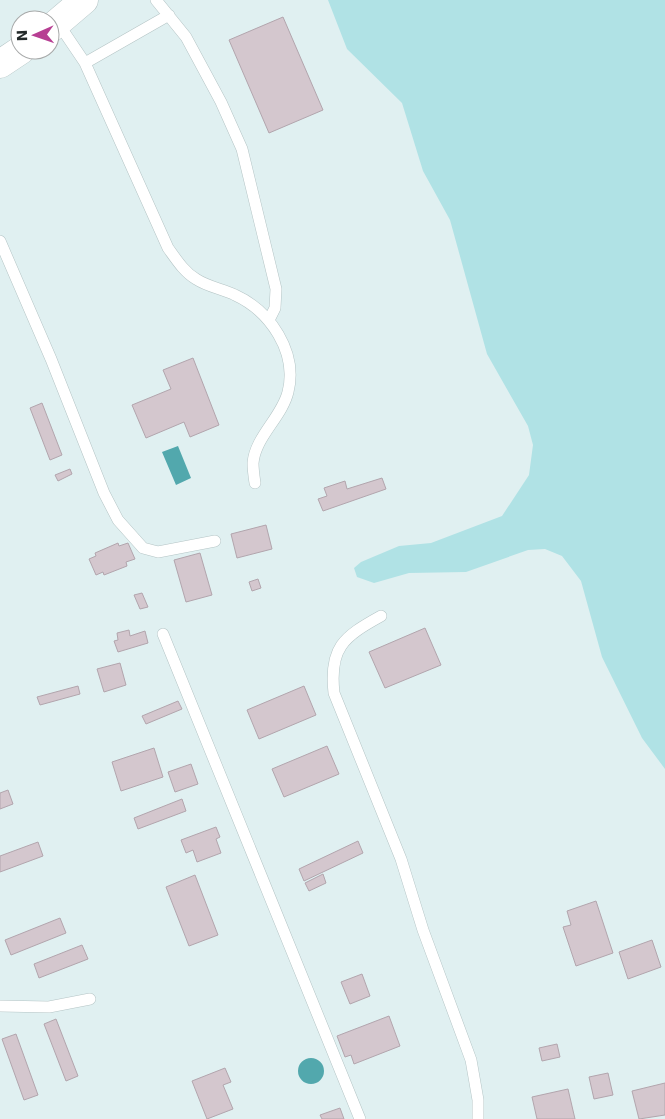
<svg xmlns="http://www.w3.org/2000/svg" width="665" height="1119" font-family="'DejaVu Sans',sans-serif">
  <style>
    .green { fill: #b0e2e5 }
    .water { fill: #52a8ad }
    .building { fill: #d4c7ce; stroke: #b2a5ad }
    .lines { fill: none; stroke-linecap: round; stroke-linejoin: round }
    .lane-casing { stroke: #b4c4c5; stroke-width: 12 }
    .secondary-casing { stroke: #b4c4c5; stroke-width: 29 }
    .lane { stroke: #fff; stroke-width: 11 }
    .secondary { stroke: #fff; stroke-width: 28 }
  </style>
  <rect width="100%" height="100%" fill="#e0f0f1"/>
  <path class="green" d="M328,0H665V769L642,738L602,657L581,581L562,556L545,549L528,550L466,572L409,573L374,583L357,577L354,568L361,562L399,546L431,543L502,516L529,475L533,445L528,426L487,354L450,220L423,171L402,103L347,49Z"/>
  <path class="water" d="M178,446L191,478L176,485L162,452Z
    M298 1071a13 13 0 1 1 26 0a13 13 0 1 1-26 0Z"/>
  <path class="building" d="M283,17L323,110L269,133L229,40Z
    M193,358L219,425L190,437L184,422L146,438L132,405L171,389L163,370Z
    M42,403L62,455L50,460L30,408Z
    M70,469L72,474L58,481L55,475Z
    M382,478L386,489L323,511L318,499L327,496L324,488L345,481L347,489Z
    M266,525L272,549L237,558L231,534Z
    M118,543L119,546L128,543L135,559L126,562L127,566L104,575L103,572L96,575L89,559L96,556L95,553Z
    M200,553L212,595L186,602L174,560Z
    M258,579L261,588L252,591L249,582Z
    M142,593L148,607L140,609L134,595Z
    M425,628L441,665L385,688L369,652Z
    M129,630L130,636L145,631L148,643L118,652L114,641L118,640L117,633Z
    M120,663L126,685L104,692L97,669Z
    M78,686L80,694L40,705L37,697Z
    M304,686L316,715L259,739L247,710Z
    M178,701L182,709L146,724L142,716Z
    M327,746L339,774L284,797L272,769Z
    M154,748L163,777L121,791L112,762Z
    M191,764L198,784L175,792L168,772Z
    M8,790L13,804L0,809V793Z
    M182,799L186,811L138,829L134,818Z
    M216,827L220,837L216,839L221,853L197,862L193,850L186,853L181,840Z
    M358,841L363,853L304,881L299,869Z
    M38,842L43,856L0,872V856Z
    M323,874L326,883L309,891L305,883Z
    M195,875L218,935L189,946L166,887Z
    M596,901L613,953L576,966L563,927L571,925L567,911Z
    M60,918L66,933L11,955L5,940Z
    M652,940L661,967L628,979L619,952Z
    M82,945L88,959L39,978L34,964Z
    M362,974L370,996L350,1004L341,982Z
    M389,1016L400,1046L354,1064L351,1055L345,1057L337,1036Z
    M56,1019L78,1076L66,1081L44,1024Z
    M16,1034L38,1095L24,1100L2,1039Z
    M557,1044L560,1057L542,1061L539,1048Z
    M225,1068L231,1082L223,1085L233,1109L207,1119L192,1081Z
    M608,1073L613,1095L594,1099L589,1077Z
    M665,1083V1115L639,1119L632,1091Z
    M568,1089L575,1119H537L532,1097Z
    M340,1108L344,1119H322L320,1115Z"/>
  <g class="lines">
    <defs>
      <path id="lane" d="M156,0L186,37L221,102L242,149L276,289L275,308L269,320
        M58,23L85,63L168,248C176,259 184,272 196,279C208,287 223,289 235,295C270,311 298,352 288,392C282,417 255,437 253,463C253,470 254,476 255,483
        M85,63L169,15
        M0,241L51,359L104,493L118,520L143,548L158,552L215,541
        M381,616C343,637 329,648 334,693L401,859L423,930L471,1060L478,1100V1119
        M163,634L360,1119
        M0,1006L49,1007L90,999"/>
      <path id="secondary" d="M50,29L84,0
        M0,64L21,50"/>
    </defs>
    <use href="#lane" class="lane-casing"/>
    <use href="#secondary" class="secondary-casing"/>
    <use href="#lane" class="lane"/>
    <use href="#secondary" class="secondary"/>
  </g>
  <g transform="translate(35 35) rotate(268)"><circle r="24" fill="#ffffff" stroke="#a7a9a9"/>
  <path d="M0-4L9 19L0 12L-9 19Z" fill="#b73f93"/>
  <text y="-8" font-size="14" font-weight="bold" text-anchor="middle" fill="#232929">N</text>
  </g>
</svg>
